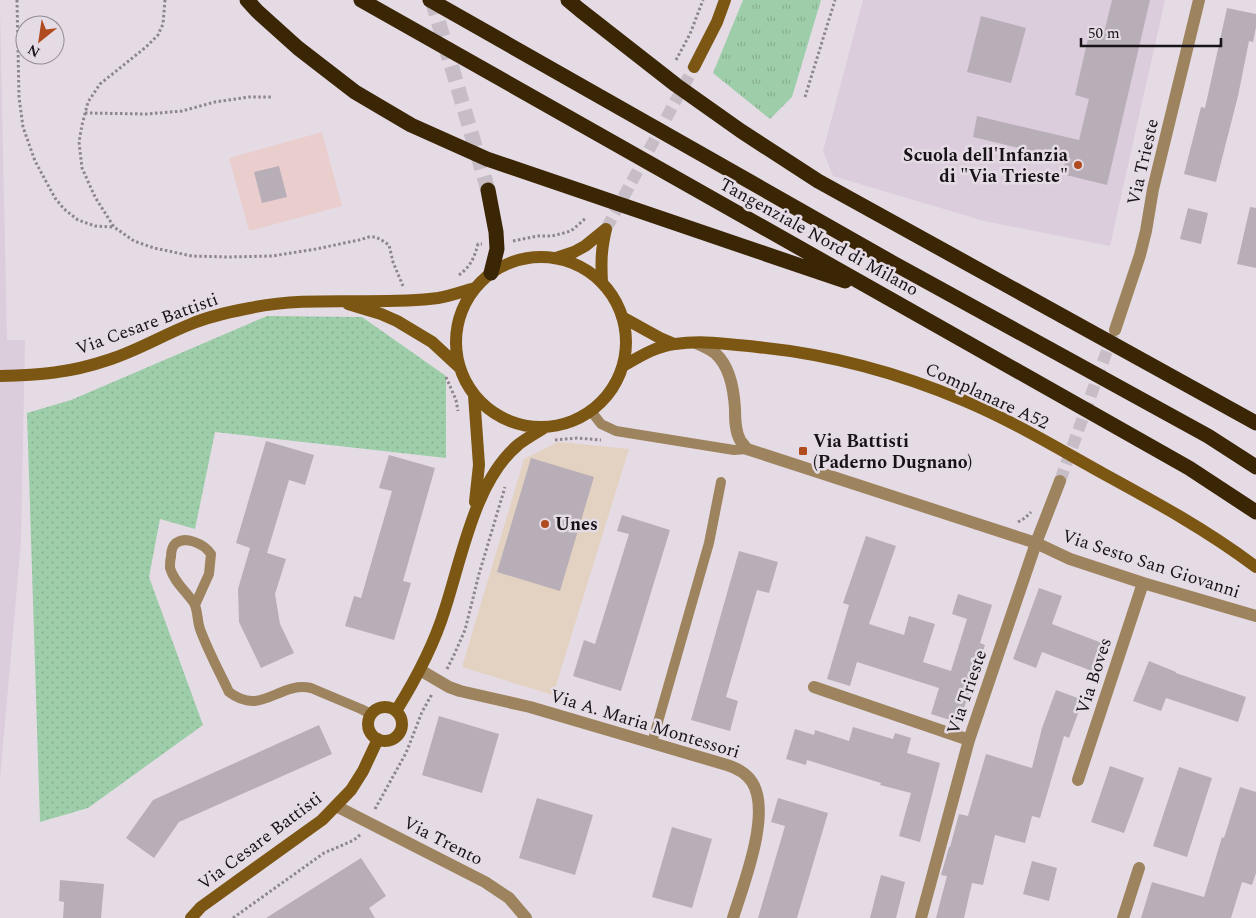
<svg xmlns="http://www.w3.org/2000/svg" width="1256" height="918" font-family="Spectral,serif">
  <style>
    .commercial { fill: #e3d2c1 }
    .industrial { fill: #e9cecd }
    .built { fill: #dccddd }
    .grass { fill: url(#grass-tufts) }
    .park { fill: url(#park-dots) }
    .building { fill: #b8aeb8 }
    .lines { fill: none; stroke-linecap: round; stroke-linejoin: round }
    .street-tunnel { stroke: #c6bdc6; stroke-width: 12; stroke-dasharray: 12 6; stroke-linecap: butt }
    .secondary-tunnel { stroke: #c6bdc6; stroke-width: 12; stroke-dasharray: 12 6; stroke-linecap: butt }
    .highway-tunnel { stroke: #c6bdc6; stroke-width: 15; stroke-dasharray: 15 8; stroke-linecap: butt }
    .path { stroke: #8e868e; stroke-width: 3; stroke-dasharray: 2.5 2.5; stroke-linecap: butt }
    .lane { stroke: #9d835e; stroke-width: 10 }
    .street { stroke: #9d835e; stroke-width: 12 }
    .secondary { stroke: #7c5714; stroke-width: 12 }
    .highway { stroke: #3a2605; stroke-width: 15 }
    .poi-dot { fill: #b04a1f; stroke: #e5dbe5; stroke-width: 2 }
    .labels { text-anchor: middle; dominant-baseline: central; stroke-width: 5; stroke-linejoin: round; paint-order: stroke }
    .poi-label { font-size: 18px; font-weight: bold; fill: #171317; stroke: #e5dbe5; text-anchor: start }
    .street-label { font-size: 18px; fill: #171317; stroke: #e5dbe5 }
  </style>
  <defs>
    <pattern id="grass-tufts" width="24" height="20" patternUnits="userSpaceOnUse" patternTransform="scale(1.25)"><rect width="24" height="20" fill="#9ecea9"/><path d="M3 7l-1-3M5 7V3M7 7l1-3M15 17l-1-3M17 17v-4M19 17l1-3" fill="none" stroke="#87b091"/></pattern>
    <pattern id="park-dots" width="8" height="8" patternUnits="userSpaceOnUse" patternTransform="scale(1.25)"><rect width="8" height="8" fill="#9ecea9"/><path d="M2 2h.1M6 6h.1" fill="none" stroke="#87b091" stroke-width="1.8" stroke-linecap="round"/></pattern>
  </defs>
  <rect width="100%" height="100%" fill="#e5dbe5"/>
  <path class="commercial" d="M558,442L629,449L553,695L462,667L524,459Z"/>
  <path class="industrial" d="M322,132L342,206L249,231L229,158Z"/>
  <path class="built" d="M863,0H1165L1110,246L984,221L833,176L823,151Z
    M0,9L7,340H25L21,542L0,779Z"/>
  <path class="grass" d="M743,0H821L792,97L770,119L713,73Z"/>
  <path class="park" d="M267,316L362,317L446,376V458L215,432L195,529L160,519L149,577L203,725L88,808L40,822L27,413L71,400Z"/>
  <path class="building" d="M1112,0H1150L1107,185L1062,174L1066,159L973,137L977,116L1079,140L1089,99L1075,95L1089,34L1103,37Z
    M1227,8L1256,14V27L1253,42L1249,41L1238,96L1216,182L1184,174L1201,107L1205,108Z
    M981,16L1026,28L1011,83L967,72Z
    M279,166L287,197L262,203L254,172Z
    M1250,207L1256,208V268L1237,264Z
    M1188,208L1208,213L1201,244L1180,239Z
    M266,441L314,455L305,485L289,480L267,553L286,559L275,594L280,624L294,653L261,668L239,622L238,589L250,548L236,543Z
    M389,455L435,468L403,581L411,583L394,640L345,626L354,596L361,598L392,491L379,488Z
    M531,458L594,477L560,591L497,572Z
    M622,515L670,530L621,691L573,676L584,640L595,644L629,534L617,531Z
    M866,536L896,546L869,624L904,635L909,616L935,624L923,662L951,671L967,619L952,614L958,594L992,605L980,643L985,645L959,723L931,714L939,688L857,662L850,686L827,679L849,605L843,603Z
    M739,551L778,562L769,593L757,590L726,697L738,701L730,731L691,720Z
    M1039,588L1062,596L1052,624L1102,643L1092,671L1042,652L1036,668L1013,659Z
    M1149,661L1176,672V673L1246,697L1238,722L1166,698L1161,711L1133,701Z
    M1056,690L1083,700L1069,738L1064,736L1040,818L1032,816L1025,843L995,835L983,885L972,883L964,918H936L947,876L941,875L949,847H950L959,814L968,816L986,754L1032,768L1042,728Z
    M439,716L499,734L482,793L422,775Z
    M319,725L332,754L179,822L154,858L126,838L153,800Z
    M853,727L893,739L895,733L911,738L907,753L940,763L920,842L899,836L911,793L880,785L881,783L807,760L806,765L786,759L795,729L814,735L815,730L849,741Z
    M1110,766L1144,778L1124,833L1091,822Z
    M1179,767L1212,778L1187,857L1153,846Z
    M1240,787L1256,792V873L1252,885L1242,882L1231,918H1141L1152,882L1204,897L1222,837L1224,838Z
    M537,798L593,815L575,875L519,858Z
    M778,798L828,813L797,918H758L785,826L771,822Z
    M672,827L712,839L692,908L652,897Z
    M361,858L386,896L369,908L375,918H266Z
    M1032,861L1057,868L1049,901L1023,894Z
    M881,875L905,882L896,918H870Z
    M60,880L104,884L101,918H63L64,902L59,901Z"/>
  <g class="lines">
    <path class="street-tunnel" d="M1060,481L1113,334"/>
    <path class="secondary-tunnel" d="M606,229L694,67"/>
    <path class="highway-tunnel" d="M432,0L488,190"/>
    <path class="path" d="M17,0L19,97L23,127L35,161L55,198L64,209L78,220L95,226L113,227
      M165,0L163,24L158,35L146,47L100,84L88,102L82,125L79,142L82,168L95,197L114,227L134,241L154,248L192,256L228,257L272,256L316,249L359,240L369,237H375L380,239L389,245L393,262L403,286
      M676,60L690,34L703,0
      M805,97L835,0
      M85,113L147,114L182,111L215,102L249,97H273
      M513,241L538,236H552L571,231L586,218
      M459,275C471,266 474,258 478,244H482
      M446,377L456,400L458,411
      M555,440L577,438L601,440
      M1018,522L1025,518L1031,512
      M447,669L454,655L465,630L479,574L505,487
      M375,809L406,753L422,712L432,694
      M233,918L324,853L354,840L361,834"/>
    <path class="lane" d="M591,411L601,424L616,431L734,450L747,449
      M195,605L209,574L211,554C204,544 184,534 174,545C172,548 171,553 171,557C170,560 170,564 170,568C174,582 186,591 194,603C198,610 197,621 200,629C208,651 219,671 229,692C262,717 279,681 311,688L361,709L371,714
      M652,743L709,543L721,482"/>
    <path class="street" d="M1115,330L1140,255L1146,231L1153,189L1199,0
      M696,343C703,346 710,349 716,354C730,367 734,391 735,409C735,419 735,431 740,440C742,443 745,446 747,449L1036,543L1070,559L1143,583L1256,616
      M420,670L449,687L460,691L530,707L727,765C737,768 746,773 752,782C772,813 743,885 733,918
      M814,687L969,740
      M1078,780L1143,583
      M336,806L485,882L509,898L526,918
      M921,918L969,740L1036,543L1060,481
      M1123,918L1139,868"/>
    <path class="secondary" d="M694,67L717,22L725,0
      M456 342a85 85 0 1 1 170 0a85 85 0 1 1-170 0Z
      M556,258L574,252L585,246L606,229
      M602,283C601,262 601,250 606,229
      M348,304L381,314L397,321L432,342L459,367
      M622,317L660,338L674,344
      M623,366C639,357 656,346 675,344C702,340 730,344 757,347C829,354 899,373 965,401C1010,420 1052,445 1095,469C1150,499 1206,529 1256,567
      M0,376C39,375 70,373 108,360C137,351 163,335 191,324C209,316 230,312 250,308C312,295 376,306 438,298C451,296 463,291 475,288
      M474,395L479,465L475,502
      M368 724a17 17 0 1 1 34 0a17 17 0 1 1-34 0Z
      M396,711C416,679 434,645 445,609C462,557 475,480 519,444C527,438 536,433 544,428
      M191,918L201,907L322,820L351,790L363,771L378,739"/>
    <path class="highway" d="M247,0L257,11L298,48L355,92L411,125L487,159L845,281
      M361,0L1189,468L1256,512
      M430,0L893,263L1208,436L1256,467
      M568,0L580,10L676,85L741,131L818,181L1256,423
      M488,190L496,232L497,249L491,273"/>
  </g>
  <g class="poi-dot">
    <circle cx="1078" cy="165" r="5"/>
    <rect x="798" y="446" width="10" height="10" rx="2.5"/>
    <circle cx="545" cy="524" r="5"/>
  </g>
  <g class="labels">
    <g class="poi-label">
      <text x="1068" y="155" text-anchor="end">Scuola dell'Infanzia<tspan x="1068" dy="21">di "Via Trieste"</tspan></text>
      <text x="813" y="441">Via Battisti<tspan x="813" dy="21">(Paderno Dugnano)</tspan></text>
      <text x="555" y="524">Unes</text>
    </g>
    <g class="street-label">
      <text transform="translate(1143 162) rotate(-77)">Via Trieste</text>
      <text transform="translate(819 237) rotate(29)">Tangenziale Nord di Milano</text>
      <text transform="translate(147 324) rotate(-20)">Via Cesare Battisti</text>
      <text transform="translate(987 396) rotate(25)">Complanare A52</text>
      <text transform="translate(1151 564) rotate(18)">Via Sesto San Giovanni</text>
      <text transform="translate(1094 676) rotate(-72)">Via Boves</text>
      <text transform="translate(967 692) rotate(-71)">Via Trieste</text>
      <text transform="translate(645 724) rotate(17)">Via A. Maria Montessori</text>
      <text transform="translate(260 841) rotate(-37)">Via Cesare Battisti</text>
      <text transform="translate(443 841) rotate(27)">Via Trento</text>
    </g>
  </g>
  <g transform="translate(40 40) rotate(210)"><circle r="24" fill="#e5dbe5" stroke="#938b93"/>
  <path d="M0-4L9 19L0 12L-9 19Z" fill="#b04a1f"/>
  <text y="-8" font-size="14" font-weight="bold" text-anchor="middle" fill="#171317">N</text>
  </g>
  <path d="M1081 38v8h140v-8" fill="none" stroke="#171317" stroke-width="2.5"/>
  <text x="1088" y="38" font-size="15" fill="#171317" stroke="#e5dbe5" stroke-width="4" paint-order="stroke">50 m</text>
</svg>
